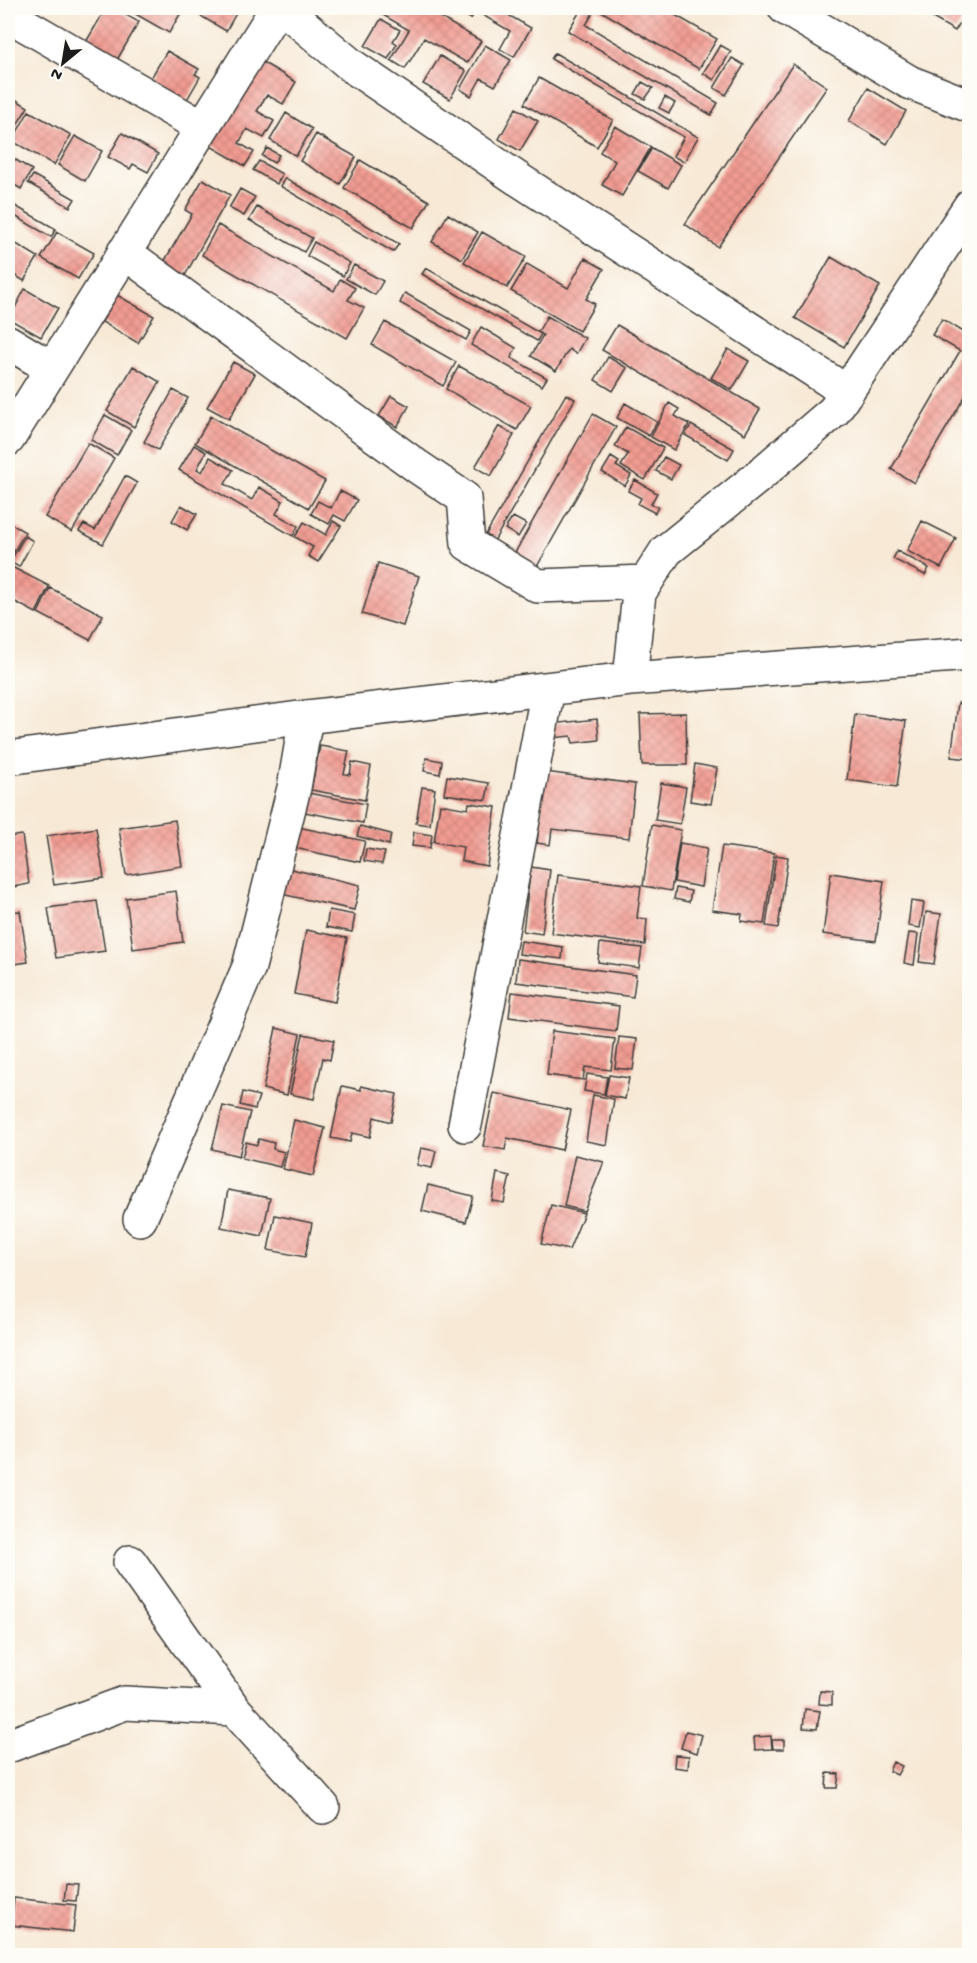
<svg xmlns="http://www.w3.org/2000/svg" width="977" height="1963" font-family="'Gochi Hand',sans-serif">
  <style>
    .building { fill: url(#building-cross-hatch) }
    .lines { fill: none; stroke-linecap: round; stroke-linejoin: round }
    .minor-casing { stroke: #3d3b38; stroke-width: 36 }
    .minor { stroke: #fff; stroke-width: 33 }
  </style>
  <defs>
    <pattern id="building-cross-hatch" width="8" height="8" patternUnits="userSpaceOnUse" patternTransform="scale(1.5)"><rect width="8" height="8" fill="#f19b92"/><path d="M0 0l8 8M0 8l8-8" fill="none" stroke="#ce857d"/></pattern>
  </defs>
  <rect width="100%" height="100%" fill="#fdfcf7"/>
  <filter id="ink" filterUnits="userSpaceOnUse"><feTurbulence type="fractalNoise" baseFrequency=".0167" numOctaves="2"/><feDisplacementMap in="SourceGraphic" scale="12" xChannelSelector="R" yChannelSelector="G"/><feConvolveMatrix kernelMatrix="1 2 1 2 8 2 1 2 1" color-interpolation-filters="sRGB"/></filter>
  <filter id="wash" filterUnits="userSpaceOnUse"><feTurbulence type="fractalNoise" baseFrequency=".008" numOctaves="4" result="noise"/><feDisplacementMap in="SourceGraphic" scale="24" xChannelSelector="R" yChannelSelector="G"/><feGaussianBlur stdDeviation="1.35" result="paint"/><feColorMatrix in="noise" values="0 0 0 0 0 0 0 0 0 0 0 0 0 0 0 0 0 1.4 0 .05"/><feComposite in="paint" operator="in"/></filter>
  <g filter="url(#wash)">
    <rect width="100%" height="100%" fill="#f7e9d6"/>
    <g id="blocks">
      <path class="building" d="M106,8H113L139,22L117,60L86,42Z
        M125,8H177L182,11L169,33Z
        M196,8H239L226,31L194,12Z
        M371,8H424L481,41L467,63L424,38L405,69L391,60L409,30Z
        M452,8H477L471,19Z
        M482,8H496L531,28L514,57L500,49L510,31L479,13Z
        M582,8H663L717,39L699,69L596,8L586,25L718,103L711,115L568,31Z
        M915,8H969L955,31Z
        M381,19L400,30L393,41L397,44L388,59L365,46Z
        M485,45L511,60L495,86L481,78L471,96L460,89Z
        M720,45L731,51L714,80L703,73Z
        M167,51L199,69L195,74L200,77L185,103L149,81Z
        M555,53L698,137L684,162L673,156L684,137L551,59Z
        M440,56L466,71L450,99L423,84Z
        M732,58L744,65L726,95L714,88Z
        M257,59L296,82L283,104L267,95L257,111L274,121L264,138L247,129L239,143L254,152L245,166L207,144Z
        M793,64L827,87L718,247L685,224Z
        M539,78L613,120L597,147L524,104Z
        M642,82L653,88L645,99L635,94Z
        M868,88L906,111L887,144L849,121Z
        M8,95L28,107L9,138L8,137Z
        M665,97L675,103L669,113L659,108Z
        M516,108L538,121L520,151L499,139Z
        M29,111L71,135L54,165L12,141Z
        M286,113L312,129L296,156L270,140Z
        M615,126L651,147L622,196L602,185L615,161L600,152Z
        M122,133L158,154L148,172L133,164L130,169L108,157Z
        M316,134L356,157L340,184L300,161Z
        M75,136L102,151L85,181L58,165Z
        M267,148L279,155L274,163L262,156Z
        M652,148L681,165L668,188L638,171Z
        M8,155L32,170L21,189L8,181Z
        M360,160L429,201L413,228L344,188Z
        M259,161L282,174L277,184L253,170Z
        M33,175L75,199L70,207L28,183Z
        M285,178L399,244L393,252L280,186Z
        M203,179L230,195L183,279L161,267L192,214L185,210Z
        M240,189L255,197L244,216L229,208Z
        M8,202L56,229L51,237L8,212Z
        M257,207L312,238L304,252L249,220Z
        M448,214L478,232L462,259L432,242Z
        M218,225L334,291L340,279L355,288L348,300L364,308L347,338L202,255Z
        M57,232L94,253L78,279L41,258Z
        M482,232L526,257L507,288L464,262Z
        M8,239L38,257L24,281L8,271Z
        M314,242L350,263L343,276L307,256Z
        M831,257L880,286L844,347L795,318Z
        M585,258L604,269L586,299L595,304L579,331L511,291L527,264L568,288Z
        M354,265L383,281L375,295L346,279Z
        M426,268L541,334L537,341L422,274Z
        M25,289L58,308L41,337L9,319Z
        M405,293L471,331L466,340L400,303Z
        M117,295L154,316L138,343L102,322Z
        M547,316L585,338L576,354L569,349L556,371L531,356L543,335L538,332Z
        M942,319L970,336V388L914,483L891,469L960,351L932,335Z
        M385,322L456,362L443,386L372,345Z
        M617,325L760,409L745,434L602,350Z
        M481,327L516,348L511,358L547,378L542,386L471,345Z
        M728,349L749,361L732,390L711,378Z
        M608,357L627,368L613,391L595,380Z
        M233,362L255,374L229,419L207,407Z
        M133,366L160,382L134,427L107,411Z
        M459,366L531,406L517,430L446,389Z
        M173,390L188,398L158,450L144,442Z
        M566,394L575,399L493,543L484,538Z
        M391,396L409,406L397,427L379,416Z
        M625,403L657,422L649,436L617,418Z
        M669,403L679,409L675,416L689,424L674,450L651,437Z
        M593,414L616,427L535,570L512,558Z
        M105,415L131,430L117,455L91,440Z
        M211,416L325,481L309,508L195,443Z
        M691,425L734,449L728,460L685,435Z
        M499,426L514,435L491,476L475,467Z
        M626,427L663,448L645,480L621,466L628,454L615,446Z
        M88,443L114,458L72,532L45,517Z
        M194,445L206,452L197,469L202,472L210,457L233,470L225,484L252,500L259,487L283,501L276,514L298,526L293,536L179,470Z
        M611,457L619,462L616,466L631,475L625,486L602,472Z
        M664,457L679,465L671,479L656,471Z
        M125,476L137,483L103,544L79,531L84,524L95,530Z
        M635,480L657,493L651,504L658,507L655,513L638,504L641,498L628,491Z
        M340,491L357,500L345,521L334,515L329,524L311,514L318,501L331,508Z
        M181,505L197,514L187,530L172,521Z
        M513,517L526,524L518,537L505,529Z
        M333,521L341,526L318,562L308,556L313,547L295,537L304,522L326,535Z
        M922,521L956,538L941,568L907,551Z
        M8,522L25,532L9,560L8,559Z
        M25,536L33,541L19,567L10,562Z
        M897,551L929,568L925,575L893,559Z
        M378,563L419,576L403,626L362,614Z
        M8,565L49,586L36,613L8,598Z
        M50,588L103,615L90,640L38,613Z
        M958,703L970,704V759L951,757Z
        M686,713L687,765H642L640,714Z
        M855,714L906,721L897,787L847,780Z
        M597,719L599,740L573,743L571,736L552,738L551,724Z
        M320,746L349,751L344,774L350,775L352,762L371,766L365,800L311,790Z
        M426,758L442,761L440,774L424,771Z
        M695,764L717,768L711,804L690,801Z
        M545,772L635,784L629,838L552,829L550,845L537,843Z
        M447,776L489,783L486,800L444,794Z
        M661,783L686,787L680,824L655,820Z
        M422,787L435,789L430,825L416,823Z
        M308,793L366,804L363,823L304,812Z
        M469,803L496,807L487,866L461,861L463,847L434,842L440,804L468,809Z
        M175,820L182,866L126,875L119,828Z
        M652,825L681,830L671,891L643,886Z
        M360,826L391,834L389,845L357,836Z
        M298,827L365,841L360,862L294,848Z
        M96,828L104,878L54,885L46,836Z
        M414,832L432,835L430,848L412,846Z
        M22,835L29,884L8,888V837Z
        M680,843L707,848L701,887L674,882Z
        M722,846L774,853L764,924L741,921L742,914L712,910Z
        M366,849L385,852L382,864L364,861Z
        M776,855L788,857L778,928L766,926Z
        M531,867L550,870L542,934L523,931Z
        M287,868L360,885L354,910L281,894Z
        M831,873L884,881L876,941L823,934Z
        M558,875L641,886L637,918L647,919L645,945L551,933Z
        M676,888L691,891L689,902L674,899Z
        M176,891L183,942L133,949L126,898Z
        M97,901L105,951L56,958L48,908Z
        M911,901L924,903L920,928L908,926Z
        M329,910L355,915L352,932L326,927Z
        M20,911L28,962L8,965V912Z
        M926,912L941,914L934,964L919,962Z
        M306,930L347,938L335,1002L294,994Z
        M909,933L918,934L914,965L904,963Z
        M521,941L563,947L562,959L519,954Z
        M600,943L642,948L639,968L598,962Z
        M518,959L636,975L633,997L516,982Z
        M512,992L619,1006L616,1031L509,1017Z
        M276,1028L300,1034L287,1095L263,1089Z
        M552,1031L615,1039L611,1070L585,1067L583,1080L547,1075Z
        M303,1034L334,1040L330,1060L323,1058L314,1099L290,1094Z
        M619,1037L637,1039L633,1070L615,1068Z
        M587,1074L607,1077L604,1094L584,1091Z
        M609,1075L629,1078L625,1099L605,1095Z
        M342,1086L361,1090V1086L397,1094L391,1122L374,1117L370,1137L352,1133L350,1142L331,1138Z
        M243,1092L259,1096L255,1109L240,1105Z
        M494,1093L571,1110L562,1150L507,1138L505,1150L483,1146Z
        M593,1095L614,1099L607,1145L586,1141Z
        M223,1106L250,1112L239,1156L212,1149Z
        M294,1120L325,1128L313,1176L283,1169Z
        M259,1139L274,1143L273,1149L284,1152L280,1167L242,1158L246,1142L257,1145Z
        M421,1148L436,1151L432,1168L417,1165Z
        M575,1155L604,1162L584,1211L564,1206Z
        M497,1173L510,1176L504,1203L492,1201Z
        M428,1185L473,1196L466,1222L422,1211Z
        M228,1190L270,1198L262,1236L221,1227Z
        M551,1205L584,1213L569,1250L541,1244Z
        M275,1215L312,1223L305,1257L268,1250Z
        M820,1691L832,1692V1705L819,1704Z
        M805,1709L820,1711L817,1729L803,1728Z
        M686,1731L702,1735L697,1753L681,1748Z
        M771,1736L772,1749L755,1750L754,1737Z
        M772,1740H784V1749H773Z
        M675,1755L689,1756L688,1769L674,1767Z
        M893,1762L902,1766L897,1775L889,1771Z
        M827,1773L839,1774L837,1788H826Z
        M66,1884L78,1885L76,1901L64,1900Z
        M14,1898L76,1905L73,1932L11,1925Z"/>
    </g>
  </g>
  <g filter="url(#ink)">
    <use href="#blocks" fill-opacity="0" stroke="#3d3b38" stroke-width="1.5"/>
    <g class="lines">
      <defs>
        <path id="minor" d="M283,8L352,66L518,179L847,392
          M785,8L909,82L970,106
          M8,15L202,127
          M124,252L418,467L464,498L468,544L538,586L646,582
          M8,342L51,368
          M8,439L277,8
          M630,679L639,593L666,551L754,480L834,411L970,206
          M8,758L306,717L630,679L970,654
          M465,1125L548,689
          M140,1219L249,967L294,788L306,717
          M130,1562L234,1709
          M8,1746L125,1703L234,1709L323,1807"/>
      </defs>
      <use href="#minor" class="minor-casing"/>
      <use href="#minor" class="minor"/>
    </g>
  </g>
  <rect width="977" height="1963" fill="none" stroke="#fdfcf7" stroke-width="30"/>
  <g transform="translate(63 63) rotate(210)" stroke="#fdfcf7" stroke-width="4.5" paint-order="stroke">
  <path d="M0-4.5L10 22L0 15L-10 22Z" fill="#1c1c1c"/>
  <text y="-9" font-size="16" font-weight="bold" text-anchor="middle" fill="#1c1c1c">N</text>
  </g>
</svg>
